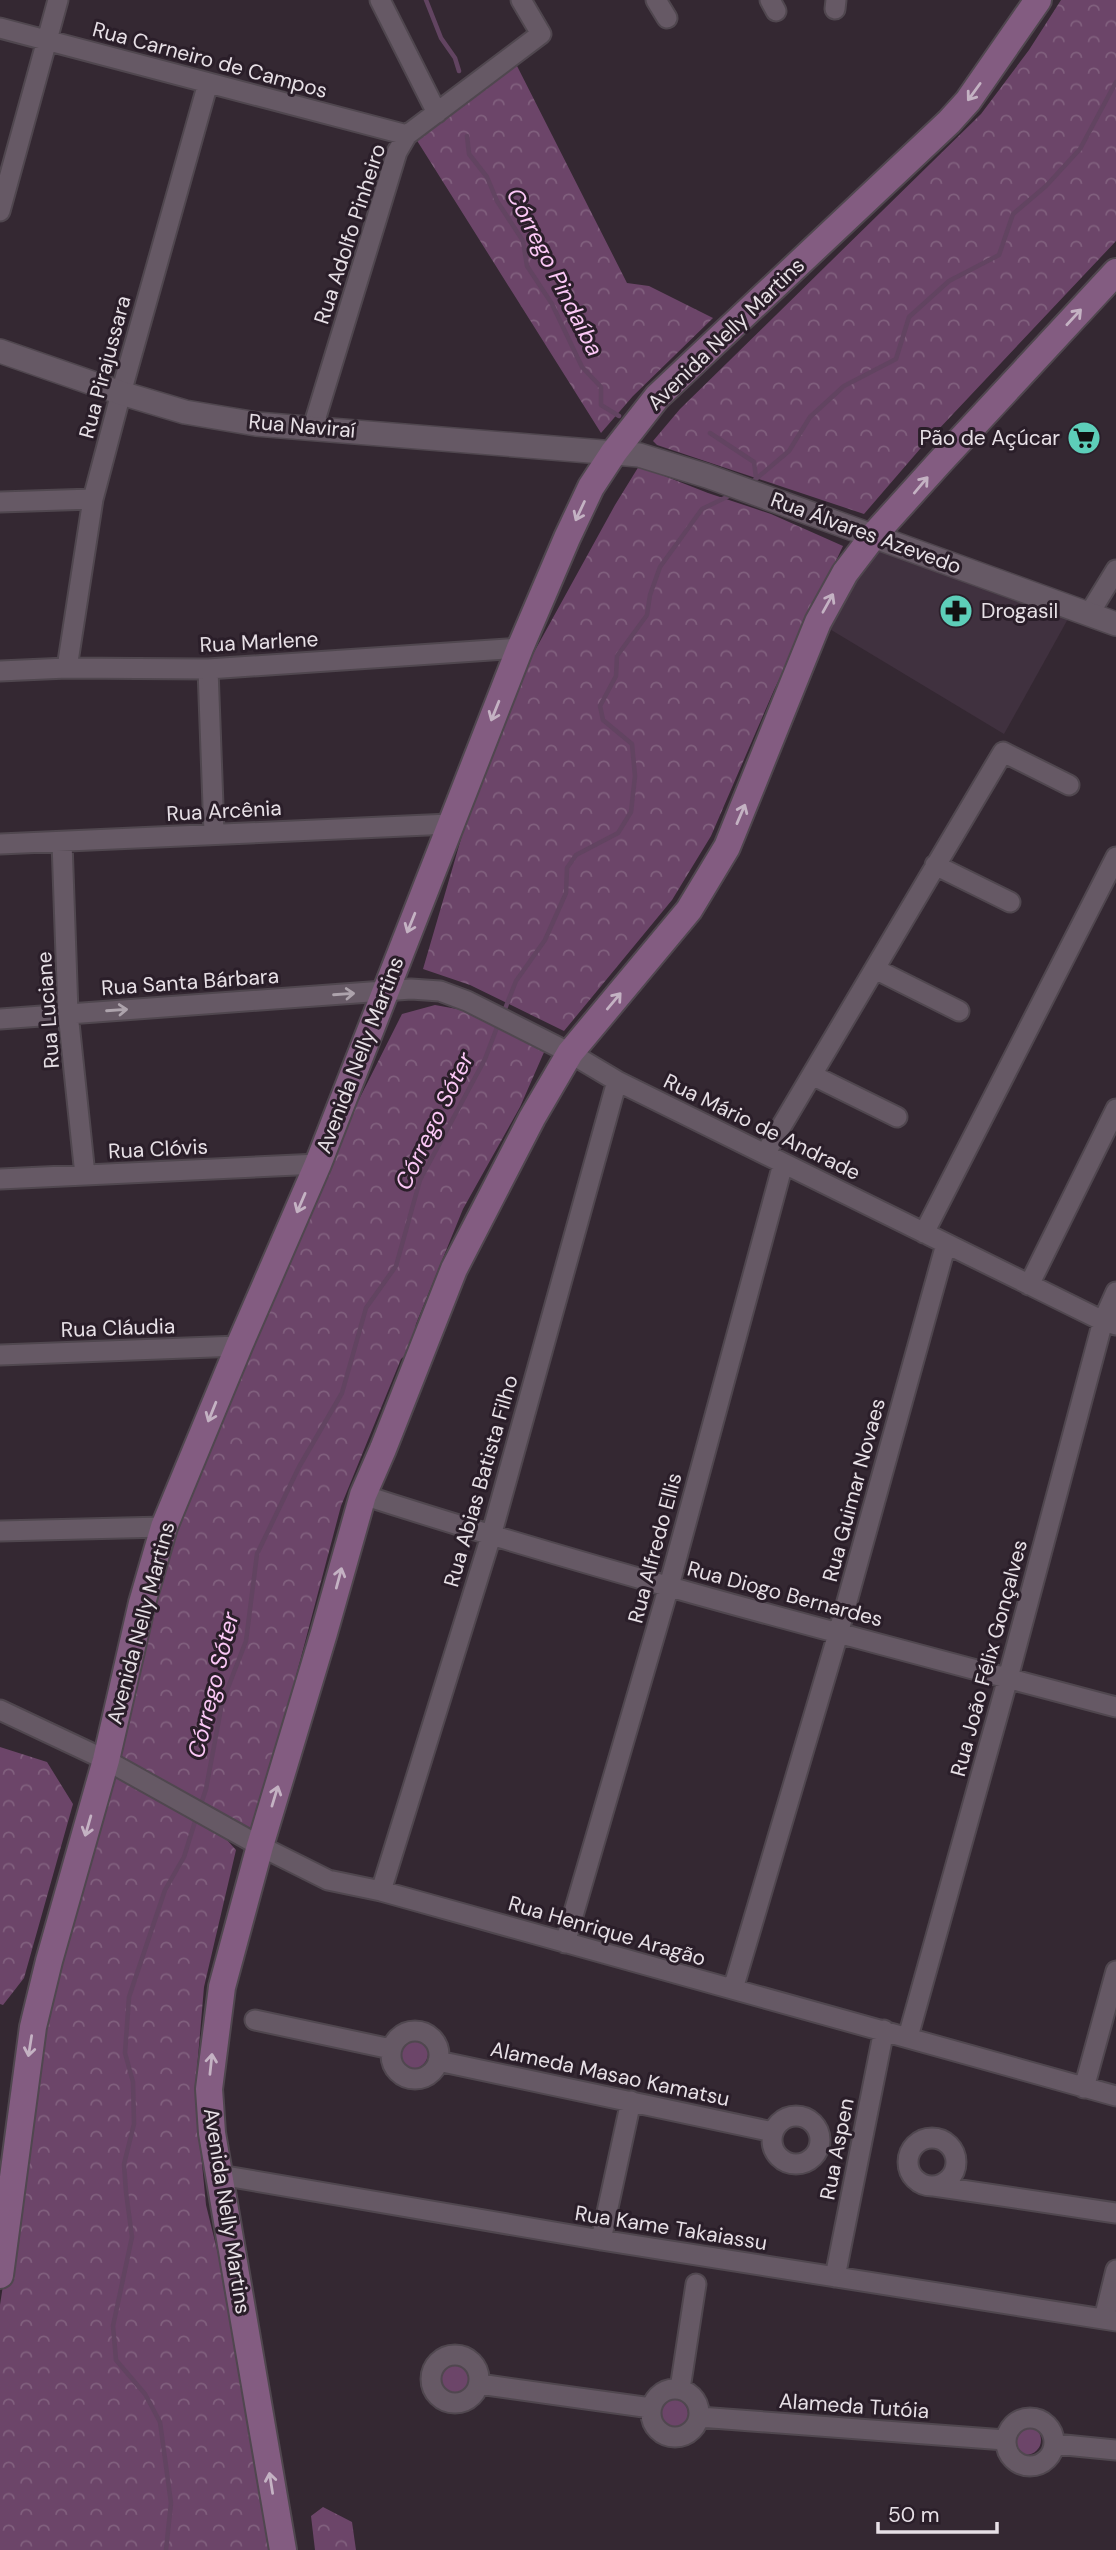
<svg xmlns="http://www.w3.org/2000/svg" width="1116" height="2550" font-family="'DM Sans',sans-serif">
  <style>
    .built { fill: #40313f }
    .grass { fill: #6c4569 }
    .forest { fill: url(#forest-crowns) }
    .lines { fill: none; stroke-linecap: round; stroke-linejoin: round }
    .stream { stroke: #624461; stroke-width: 4.5 }
    .minor-casing { stroke: #50474f; stroke-width: 23 }
    .tertiary-casing { stroke: #50474f; stroke-width: 26 }
    .secondary-casing { stroke: #50474f; stroke-width: 30 }
    .minor { stroke: #665965; stroke-width: 19 }
    .tertiary { stroke: #665965; stroke-width: 23 }
    .secondary { stroke: #835c81; stroke-width: 26 }
    .oneway { stroke: #c4b2c3 }
    .oneway2 { stroke: #ada3ac }
    .labels { text-anchor: middle; dominant-baseline: central; stroke-width: 6; stroke-linejoin: round; paint-order: stroke }
    .street-label { font-size: 21px; fill: #e7e0e6; stroke: #2a1e29 }
    .poi-label { font-size: 21px; fill: #e7e0e6; stroke: #2a1e29; text-anchor: end }
    .water-label { font-size: 23px; font-style: italic; fill: #fbc8f6; stroke: #2a1e29 }
  </style>
  <defs>
    <pattern id="forest-crowns" width="20" height="18" patternUnits="userSpaceOnUse" patternTransform="scale(1.75)"><rect width="20" height="18" fill="#6c4569"/><path d="M2 6a3 3 0 1 1 6 0M12 15a3 3 0 1 1 6 0" fill="none" stroke="#81607e"/></pattern>
  </defs>
  <rect width="100%" height="100%" fill="#342832"/>
  <path class="built" d="M874,535L1074,608L1004,734L818,622Z"/>
  <path class="grass" d="M396 2053a16 16 0 1 1 32 0a16 16 0 1 1-32 0Z
    M437 2379a16 16 0 1 1 32 0a16 16 0 1 1-32 0Z
    M656 2414a16 16 0 1 1 32 0a16 16 0 1 1-32 0Z
    M1011 2440a15 15 0 1 1 30 0a15 15 0 1 1-30 0Z"/>
  <path class="forest" d="M1061,0H1116V241L920,449L864,514L657,445L653,441L680,409L981,114L1029,50Z
    M515,62L627,283L649,286L713,318L633,396L601,433L416,139Z
    M639,466L708,493L771,514L843,546L774,690L711,836L672,900L564,1031L470,985L423,969L463,832L533,654L615,505Z
    M435,1005L468,1011L545,1050L520,1107L463,1209L416,1324L410,1351L401,1359L341,1506L295,1680L296,1689L292,1690L249,1842L218,1830L236,1850L204,1987L195,2092L206,2205L291,2550H0V2305L42,2030L170,1531L326,1165L402,1014Z
    M0,1747L47,1762L73,1804L24,1978L3,2005L0,2004Z
    M323,2507L352,2522L356,2550H315L311,2516Z"/>
  <g class="lines">
    <path class="stream" d="M426,0L441,38L455,58L459,71
      M467,136L469,154L487,177L497,201L523,241L527,266L552,304L582,367L601,387V405L619,416
      M710,433L754,462L756,478
      M750,484L789,451L810,417L844,386L896,359L909,317L949,281L999,255L1013,214L1046,186L1080,149L1116,82
      M503,1014L516,981L545,940L566,893L567,868L576,855L618,833L631,812L635,776L632,744L603,720L600,706L616,676L617,656L647,615L650,595L660,567L702,509L733,494
      M200,1807L206,1789L222,1703L246,1641L257,1554L299,1467L342,1393L366,1308L396,1266L420,1180L485,1059L499,1022
      M166,2550L171,2503L160,2422L145,2394L116,2360L113,2326L132,2237L126,2192L124,2164L134,2124L133,2082L125,2053L129,1997L165,1890L184,1857L197,1815"/>
    <defs>
      <path id="minor" d="M380,0L437,113
        M656,0L667,18
        M770,0L776,11
        M835,9L836,0
        M0,28L407,135
        M0,211L58,0
        M313,427L397,152L407,135L541,34L521,0
        M0,502L93,499
        M1089,614L1116,570
        M67,668L93,499L121,393L208,83
        M208,669L214,833
        M0,671L67,668L208,669L520,648
        M62,842L68,1013L85,1175
        M0,844L450,824
        M935,865L1010,902
        M875,969L959,1011
        M0,1019L411,989L440,991L467,1001L570,1053L617,1081L1103,1321L1116,1325
        M812,1075L897,1117
        M765,1154L1003,752L1069,785
        M0,1179L318,1164
        M924,1233L1116,857
        M1029,1285L1116,1109
        M0,1355L239,1346
        M363,1495C611,1575 864,1640 1116,1707
        M0,1531L164,1527
        M0,1710L106,1760L260,1846L328,1880L381,1891L1116,2096
        M381,1891L491,1536L617,1081
        M565,1943L669,1586L783,1164
        M733,1989L838,1634L946,1244
        M255,2020L391,2049
        M391 2055a24 24 0 1 1 48 0a24 24 0 1 1-48 0Z
        M908,2037L1008,1678L1103,1321L1116,1292
        M438,2061L773,2132
        M1084,2088L1116,1971
        M772 2140a24 24 0 1 1 48 0a24 24 0 1 1-48 0Z
        M908 2162a24 24 0 1 1 48 0a24 24 0 1 1-48 0Z
        M220,2175L601,2240L1116,2321
        M934,2186L1116,2213
        M601,2240L631,2101
        M835,2277L884,2030
        M1104,2319L1116,2270
        M431 2379a24 24 0 1 1 48 0a24 24 0 1 1-48 0Z
        M479,2384L651,2408
        M651 2413a24 24 0 1 1 48 0a24 24 0 1 1-48 0Z
        M680,2389L696,2284
        M699,2417L1005,2440
        M1006 2442a24 24 0 1 1 48 0a24 24 0 1 1-48 0Z
        M1055,2444L1116,2450"/>
      <path id="tertiary" d="M0,351L121,393L185,412L256,424L639,455L707,476L1116,624"/>
      <path id="secondary" d="M0,2275L33,2027L49,1961L106,1760L142,1603L164,1527L239,1346L318,1164L520,648L567,538L591,487L614,452L657,397L949,122L968,101L1038,0
        M283,2550L212,2133L209,2089L222,1987L260,1846L324,1633L363,1495L383,1449L454,1269L532,1118L570,1053L689,910L727,847L818,622L845,573L874,535L939,463L1116,272"/>
    </defs>
    <use href="#minor" class="minor-casing"/>
    <use href="#tertiary" class="tertiary-casing"/>
    <use href="#secondary" class="secondary-casing"/>
    <use href="#minor" class="minor"/>
    <use href="#tertiary" class="tertiary"/>
    <use href="#secondary" class="secondary"/>
  </g>
  <defs><path id="oneway-shaft" d="M-6 0H5M1.5-3L5.5 0L1.5 3" fill="none" stroke-width="1.6" stroke-linecap="round" stroke-linejoin="round" transform="scale(1.75)"/></defs>
  <g class="oneway">
    <use href="#oneway-shaft" transform="translate(974 92) rotate(126)"/>
    <use href="#oneway-shaft" transform="translate(1074 317) rotate(-47)"/>
    <use href="#oneway-shaft" transform="translate(921 485) rotate(-50)"/>
    <use href="#oneway-shaft" transform="translate(580 511) rotate(115)"/>
    <use href="#oneway-shaft" transform="translate(828 603) rotate(-61)"/>
    <use href="#oneway-shaft" transform="translate(495 711) rotate(112)"/>
    <use href="#oneway-shaft" transform="translate(741 814) rotate(-67)"/>
    <use href="#oneway-shaft" transform="translate(411 923) rotate(112)"/>
    <use href="#oneway-shaft" transform="translate(614 1001) rotate(-50)"/>
    <use href="#oneway-shaft" transform="translate(301 1203) rotate(113)"/>
    <use href="#oneway-shaft" transform="translate(212 1412) rotate(112)"/>
    <use href="#oneway-shaft" transform="translate(339 1578) rotate(-75)"/>
    <use href="#oneway-shaft" transform="translate(275 1796) rotate(-73)"/>
    <use href="#oneway-shaft" transform="translate(88 1826) rotate(106)"/>
    <use href="#oneway-shaft" transform="translate(30 2046) rotate(99)"/>
    <use href="#oneway-shaft" transform="translate(211 2064) rotate(-84)"/>
    <use href="#oneway-shaft" transform="translate(271 2483) rotate(-99)"/>
  </g>
  <g class="oneway2">
    <use href="#oneway-shaft" transform="translate(344 994) rotate(-4)"/>
    <use href="#oneway-shaft" transform="translate(117 1010) rotate(-4)"/>
  </g>
  <defs>
    <symbol id="supermarket-disc" viewBox="-11 -11 22 22"><circle r="9.5" fill="#5dceb9" stroke="#2a1e29"/><path d="M-6-5.5h2.5l.6 2H6L4.5 2H-2.5L-4.4-4H-6ZM-1.5 3.2a1.3 1.3 0 1 0 .1 0ZM3 3.2a1.3 1.3 0 1 0 .1 0Z" fill="#111"/></symbol>
    <symbol id="pharmacy-disc" viewBox="-11 -11 22 22"><circle r="9.5" fill="#5dceb9" stroke="#2a1e29"/><path d="M-2-6h4v4h4v4h-4v4h-4v-4h-4v-4h4Z" fill="#111"/></symbol>
  </defs>
  <g fill-rule="evenodd">
    <use href="#supermarket-disc" x="1065" y="419" width="38" height="38"/>
    <use href="#pharmacy-disc" x="937" y="592" width="38" height="38"/>
  </g>
  <g class="labels">
    <g class="street-label">
      <text transform="translate(210 60) rotate(15)">Rua Carneiro de Campos</text>
      <text transform="translate(350 234) rotate(-72)">Rua Adolfo Pinheiro</text>
      <text transform="translate(726 334) rotate(-44)">Avenida Nelly Martins</text>
      <text transform="translate(105 367) rotate(-75)">Rua Pirajussara</text>
      <text transform="translate(302 426) rotate(5)">Rua Naviraí</text>
      <text transform="translate(866 533) rotate(20)">Rua Álvares Azevedo</text>
      <text transform="translate(259 642) rotate(-3)">Rua Marlene</text>
      <text transform="translate(224 811) rotate(-3)">Rua Arcênia</text>
      <text transform="translate(190 982) rotate(-4)">Rua Santa Bárbara</text>
      <text transform="translate(48 1010) rotate(-94)">Rua Luciane</text>
      <text transform="translate(360 1055) rotate(-69)">Avenida Nelly Martins</text>
      <text transform="translate(762 1127) rotate(26)">Rua Mário de Andrade</text>
      <text transform="translate(158 1149) rotate(-3)">Rua Clóvis</text>
      <text transform="translate(118 1328) rotate(-2)">Rua Cláudia</text>
      <text transform="translate(481 1481) rotate(-74)">Rua Abias Batista Filho</text>
      <text transform="translate(854 1490) rotate(-75)">Rua Guimar Novaes</text>
      <text transform="translate(655 1548) rotate(-75)">Rua Alfredo Ellis</text>
      <text transform="translate(785 1594) rotate(15)">Rua Diogo Bernardes</text>
      <text transform="translate(141 1623) rotate(-75)">Avenida Nelly Martins</text>
      <text transform="translate(989 1658) rotate(-75)">Rua João Félix Gonçalves</text>
      <text transform="translate(607 1931) rotate(16)">Rua Henrique Aragão</text>
      <text transform="translate(610 2074) rotate(12)">Alameda Masao Kamatsu</text>
      <text transform="translate(837 2149) rotate(-79)">Rua Aspen</text>
      <text transform="translate(227 2211) rotate(81)">Avenida Nelly Martins</text>
      <text transform="translate(671 2228) rotate(9)">Rua Kame Takaiassu</text>
      <text transform="translate(854 2406) rotate(4)">Alameda Tutóia</text>
    </g>
    <g class="poi-label">
      <text x="1060" y="438">Pão de Açúcar</text>
      <text x="981" y="611" text-anchor="start">Drogasil</text>
    </g>
    <g class="water-label">
      <text transform="translate(555 272) rotate(63)">Córrego Pindaíba</text>
      <text transform="translate(434 1121) rotate(-64)">Córrego Sóter</text>
      <text transform="translate(213 1685) rotate(-76)">Córrego Sóter</text>
    </g>
  </g>
  <path d="M878 2522v10h119v-10" fill="none" stroke="#e7e0e6" stroke-width="3.5"/>
  <text x="888" y="2522" font-size="21" fill="#e7e0e6" stroke="#2a1e29" stroke-width="5" paint-order="stroke">50 m</text>
</svg>
